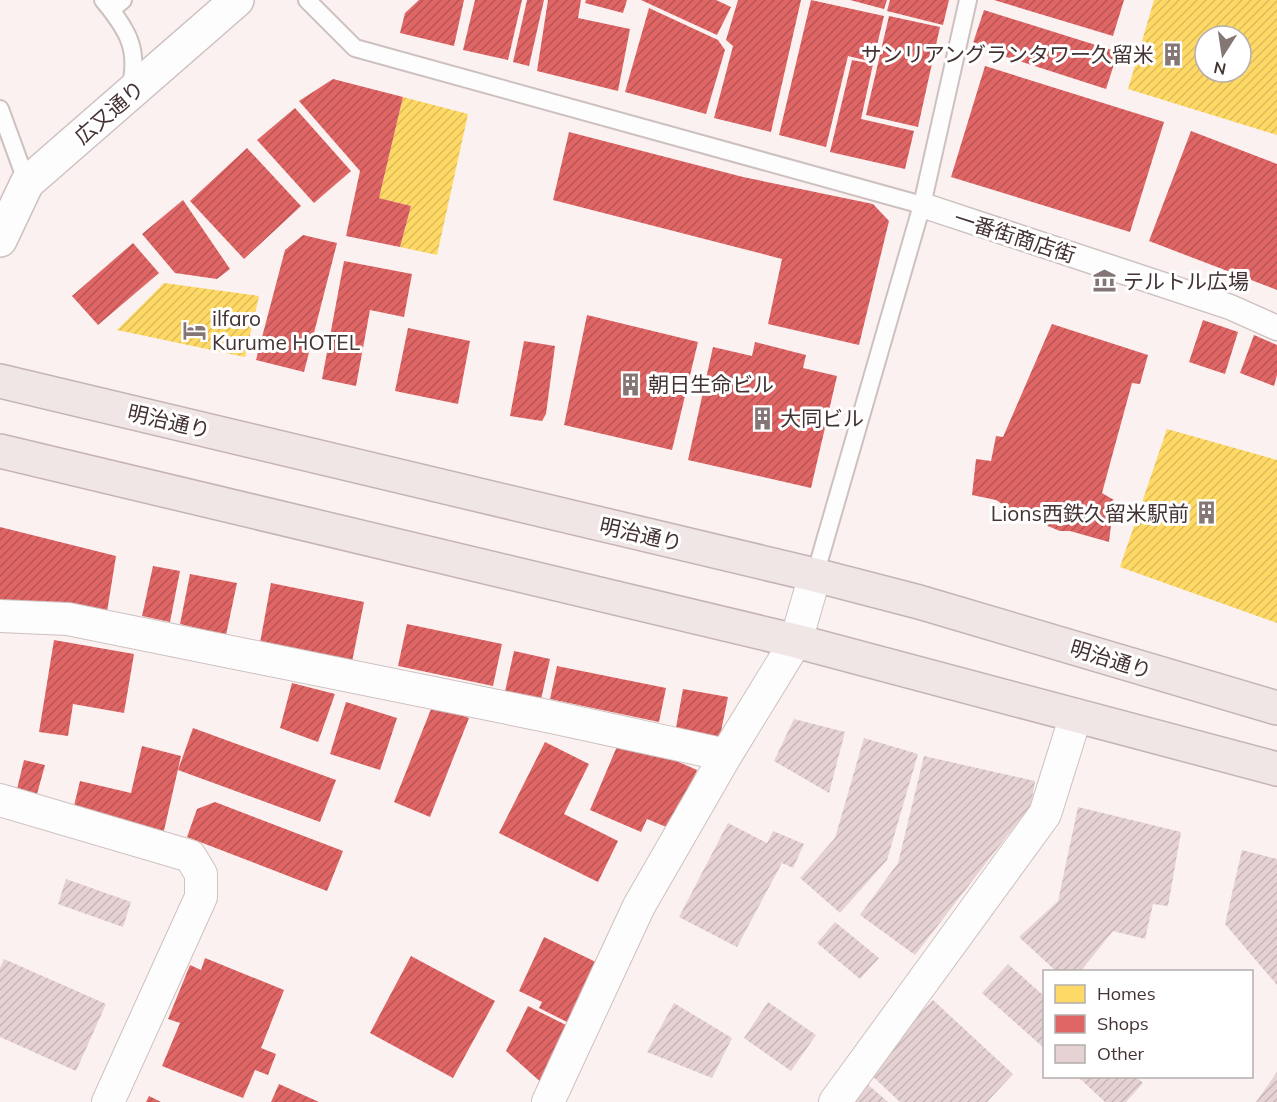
<svg xmlns="http://www.w3.org/2000/svg" width="1277" height="1102" font-family="Mulish,'Noto Sans JP',sans-serif">
  <style>
    .homes { fill: url(#homes-hatch); fill-rule: evenodd }
    .shops { fill: url(#shops-hatch) }
    .building { fill: url(#building-hatch) }
    .lines { fill: none; stroke-linecap: round; stroke-linejoin: round }
    .service-casing { stroke: #cdc1c0; stroke-width: 20 }
    .pedestrian-casing { stroke: #cdc1c0; stroke-width: 27 }
    .minor-casing { stroke: #cdc1c0; stroke-width: 34 }
    .tertiary-casing { stroke: #cdc1c0; stroke-width: 36 }
    .trunk-casing { stroke: #c6b4b4; stroke-width: 36 }
    .service { stroke: #fefdfd; stroke-width: 16 }
    .pedestrian { stroke: #fefdfd; stroke-width: 24 }
    .minor { stroke: #fefdfd; stroke-width: 32 }
    .tertiary { stroke: #fefdfd; stroke-width: 33 }
    .trunk { stroke: #f0e6e6; stroke-width: 33 }
    .labels { text-anchor: middle; dominant-baseline: central; stroke-width: 6; stroke-linejoin: round; paint-order: stroke }
    .poi-label { font-size: 21px; fill: #433; stroke: #fff; text-anchor: start }
    .street-label { font-size: 21px; fill: #433; stroke: #fff }
  </style>
  <defs>
    <pattern id="homes-hatch" width="6" height="6" patternUnits="userSpaceOnUse" patternTransform="scale(1.5)"><rect width="6" height="6" fill="#ffd966"/><path d="M-1 1l2-2M0 6l6-6M5 7l2-2" fill="none" stroke="#dcbb59"/></pattern>
    <pattern id="shops-hatch" width="6" height="6" patternUnits="userSpaceOnUse" patternTransform="scale(1.5)"><rect width="6" height="6" fill="#e06666"/><path d="M-1 1l2-2M0 6l6-6M5 7l2-2" fill="none" stroke="#b75555"/></pattern>
    <pattern id="building-hatch" width="6" height="6" patternUnits="userSpaceOnUse" patternTransform="scale(1.5)"><rect width="6" height="6" fill="#e6d2d2"/><path d="M-1 1l2-2M0 6l6-6M5 7l2-2" fill="none" stroke="#c6b5b5"/></pattern>
  </defs>
  <rect width="100%" height="100%" fill="#fbf1f0"/>
  <path class="homes" d="M1154,0H1277V135L1128,89ZM1205,36H1241V72H1205Z
    M403,97L468,114L437,255L400,247L411,206L379,198Z
    M164,283L259,296L245,357L117,330Z
    M1167,429L1277,460V623L1120,567Z"/>
  <path class="shops" d="M419,0H464L454,46L400,33L405,13Z
    M475,0H522L508,60L463,50Z
    M527,0H544L529,66L513,62Z
    M548,0H581L578,18L630,29L618,91L537,71Z
    M586,0H627L623,13L585,3Z
    M641,0H716L731,7L717,35Z
    M738,0H801L771,132L714,118L733,46L726,40Z
    M811,0L884,16L873,62L848,56L826,147L779,135Z
    M850,0H887L884,9Z
    M890,0H949L943,25L887,11Z
    M994,0H1124L1113,36Z
    M649,8L718,40L725,50L706,114L625,92Z
    M984,10L1118,52L1106,89L972,46Z
    M889,16L940,27L918,127L866,115Z
    M852,60L873,64L861,119L914,131L905,169L830,152Z
    M985,66L1164,122L1130,232L951,177Z
    M333,79L403,97L379,198L411,206L400,247L346,236L360,171L299,101Z
    M295,108L351,171L314,203L257,140Z
    M1191,131L1277,164V290L1149,241Z
    M569,132L743,177L873,204L889,221L859,345L768,324L782,259L553,200Z
    M247,148L301,206L244,259L190,201Z
    M183,200L230,269L217,279L175,273L142,234Z
    M303,235L337,243L304,372L256,360L285,250Z
    M133,243L159,273L98,325L72,296Z
    M344,261L412,274L404,317L370,310L356,386L322,379Z
    M587,315L698,342L672,450L564,425Z
    M1203,320L1238,332L1225,374L1189,362Z
    M1052,324L1148,355L1140,384L1132,383L1102,493L1114,500L1109,542L1070,531H1060L1016,513L996,500L972,495L976,459L991,461L996,436L1003,437Z
    M408,328L470,341L458,404L395,391Z
    M1254,335L1277,345V375L1274,386L1240,373Z
    M524,341L555,346L546,414L542,421L510,416Z
    M755,342L806,355L803,368L837,376L811,488L688,460L713,347L752,356Z
    M0,527L116,556L107,612L0,605Z
    M153,566L180,571L170,622L142,616Z
    M190,574L237,583L226,635L180,624Z
    M271,583L364,602L352,662L260,643Z
    M407,624L502,644L493,686L398,666Z
    M54,640L134,654L124,713L73,704L68,736L39,732Z
    M514,651L550,659L540,704L504,696Z
    M557,666L666,688L659,722L550,699Z
    M292,683L335,694L318,742L280,728Z
    M683,689L728,697L719,741L675,733Z
    M346,702L397,718L380,770L330,754Z
    M433,704L469,718L430,817L394,802Z
    M193,728L336,780L320,822L178,770Z
    M621,737L697,770L671,829L647,819L641,832L590,810Z
    M545,742L589,764L564,814L618,841L598,882L499,833Z
    M142,746L181,756L163,835L72,814L80,781L131,793Z
    M24,760L45,765L37,794L17,789Z
    M215,802L343,851L327,891L187,837L197,809Z
    M544,937L600,964L571,1024L539,1008L542,1002L519,991Z
    M411,956L495,1001L453,1078L370,1033Z
    M205,958L284,990L261,1048L276,1054L268,1075L255,1070L243,1098L162,1066L180,1023L168,1019L190,965L201,970Z
    M528,1006L572,1028L544,1085L506,1051Z
    M279,1084L319,1102H271Z
    M149,1096L161,1102H146Z"/>
  <path class="building" d="M794,719L845,732L829,793L774,761Z
    M864,738L918,754L887,860L840,913L800,878L835,838Z
    M924,756L1035,781L1031,805L915,955L860,915L898,863Z
    M1078,807L1181,832L1168,906L1153,904L1145,939L1113,931L1080,972H1057L1019,937L1058,901Z
    M728,823L767,843L773,831L804,844L793,868L782,863L737,947L679,917Z
    M1242,850L1277,859V985L1225,924Z
    M66,879L131,902L123,927L58,904Z
    M835,922L879,958L860,979L817,943Z
    M4,959L106,1004L76,1071L0,1037V968Z
    M1008,964L1044,996V1048L982,993Z
    M933,1000L1013,1074L987,1102H900L867,1071Z
    M768,1002L816,1035L791,1071L744,1038Z
    M674,1003L732,1038L712,1078L647,1052Z
    M1277,1072V1102H1256Z
    M1077,1076H1135L1143,1083L1126,1102H1105Z
    M865,1082L888,1102H847Z"/>
  <g class="lines">
    <defs>
      <path id="service" d="M103,0C128,30 140,50 130,89
        M307,0L355,48L922,205
        M111,10L123,0
        M0,109L27,183
        M815,575L922,205L968,0"/>
      <path id="pedestrian" d="M922,205L1230,307L1277,328"/>
      <path id="minor" d="M0,616L68,619L552,717L726,755
        M0,800L190,856L201,874V897L108,1102
        M548,1102L639,906L726,755L796,641L815,575
        M835,1102L1045,814L1076,715"/>
      <path id="tertiary" d="M0,240L27,183L237,0"/>
      <path id="trunk" d="M0,381L815,575L919,602L1277,708
        M0,451L796,641L1277,769"/>
    </defs>
    <use href="#service" class="service-casing"/>
    <use href="#pedestrian" class="pedestrian-casing"/>
    <use href="#minor" class="minor-casing"/>
    <use href="#tertiary" class="tertiary-casing"/>
    <use href="#trunk" class="trunk-casing"/>
    <use href="#service" class="service"/>
    <use href="#pedestrian" class="pedestrian"/>
    <use href="#minor" class="minor"/>
    <use href="#tertiary" class="tertiary"/>
    <use href="#trunk" class="trunk"/>
  </g>
  <defs>
    <symbol id="building-bare" viewBox="-9 -9 18 18"><path d="M-4-6H4V6H1V3H-1V6H-4ZM-2.5-4.3h1.7v1.8h-1.7ZM.8-4.3h1.7v1.8H.8ZM-2.5-1h1.7V.8h-1.7ZM.8-1h1.7V.8H.8Z" fill="#847675" stroke="#fff" stroke-width="2.5" paint-order="stroke"/></symbol>
    <symbol id="museum-bare" viewBox="-9 -9 18 18"><path d="M0-6L6-3V-2H-6V-3ZM-5-1h2V3h-2ZM-1-1h2V3h-2ZM3-1h2V3H3ZM-6 4H6V6H-6Z" fill="#847675" stroke="#fff" stroke-width="2.5" paint-order="stroke"/></symbol>
    <symbol id="hotel-bare" viewBox="-9 -9 18 18"><path d="M-6-4.5h1.5V1H6V5H4.5V3h-9V5H-6ZM-4 0a1.8 1.8 0 1 1 3.6 0ZM.5 0V-2.5h3Q6-2.5 6 0Z" fill="#847675" stroke="#fff" stroke-width="2.5" paint-order="stroke"/></symbol>
  </defs>
  <g fill-rule="evenodd">
    <use href="#building-bare" x="1156" y="38" width="33" height="33"/>
    <use href="#museum-bare" x="1088" y="264" width="33" height="33"/>
    <use href="#hotel-bare" x="178" y="314" width="33" height="33"/>
    <use href="#building-bare" x="614" y="368" width="33" height="33"/>
    <use href="#building-bare" x="746" y="402" width="33" height="33"/>
    <use href="#building-bare" x="1190" y="496" width="33" height="33"/>
  </g>
  <g class="labels">
    <g class="poi-label">
      <text x="1154" y="54" text-anchor="end">サンリアングランタワー久留米</text>
      <text x="1123" y="281">テルトル広場</text>
      <text x="212" y="318">ilfaro<tspan x="212" dy="24">Kurume HOTEL</tspan></text>
      <text x="648" y="384">朝日生命ビル</text>
      <text x="780" y="418">大同ビル</text>
      <text x="1189" y="513" text-anchor="end">Lions西鉄久留米駅前</text>
    </g>
    <g class="street-label">
      <text transform="translate(109 112) rotate(-41)">広又通り</text>
      <text transform="translate(1015 236) rotate(18)">一番街商店街</text>
      <text transform="translate(169 421) rotate(13)">明治通り</text>
      <text transform="translate(641 534) rotate(13)">明治通り</text>
      <text transform="translate(1111 659) rotate(17)">明治通り</text>
    </g>
  </g>
  <rect x="1043" y="970" width="210" height="108" fill="#ffffff" stroke="#b4adad" stroke-width="1.5"/>
  <rect x="1055" y="985" width="30" height="18" fill="#ffd966" stroke="#b4adad" stroke-width="1.5"/>
  <text x="1097" y="1000" font-size="18" fill="#443333">Homes</text>
  <rect x="1055" y="1015" width="30" height="18" fill="#e06666" stroke="#b4adad" stroke-width="1.5"/>
  <text x="1097" y="1030" font-size="18" fill="#443333">Shops</text>
  <rect x="1055" y="1045" width="30" height="18" fill="#e6d2d2" stroke="#b4adad" stroke-width="1.5"/>
  <text x="1097" y="1060" font-size="18" fill="#443333">Other</text>
  <g transform="translate(1223 54) rotate(192)"><circle r="28" fill="#ffffff" stroke="#b4adad" stroke-width="1.5"/>
  <path d="M0-4.5L10 22L0 15L-10 22Z" fill="#847675"/>
  <text y="-9" font-size="16" font-weight="bold" text-anchor="middle" fill="#443333">N</text>
  </g>
</svg>
